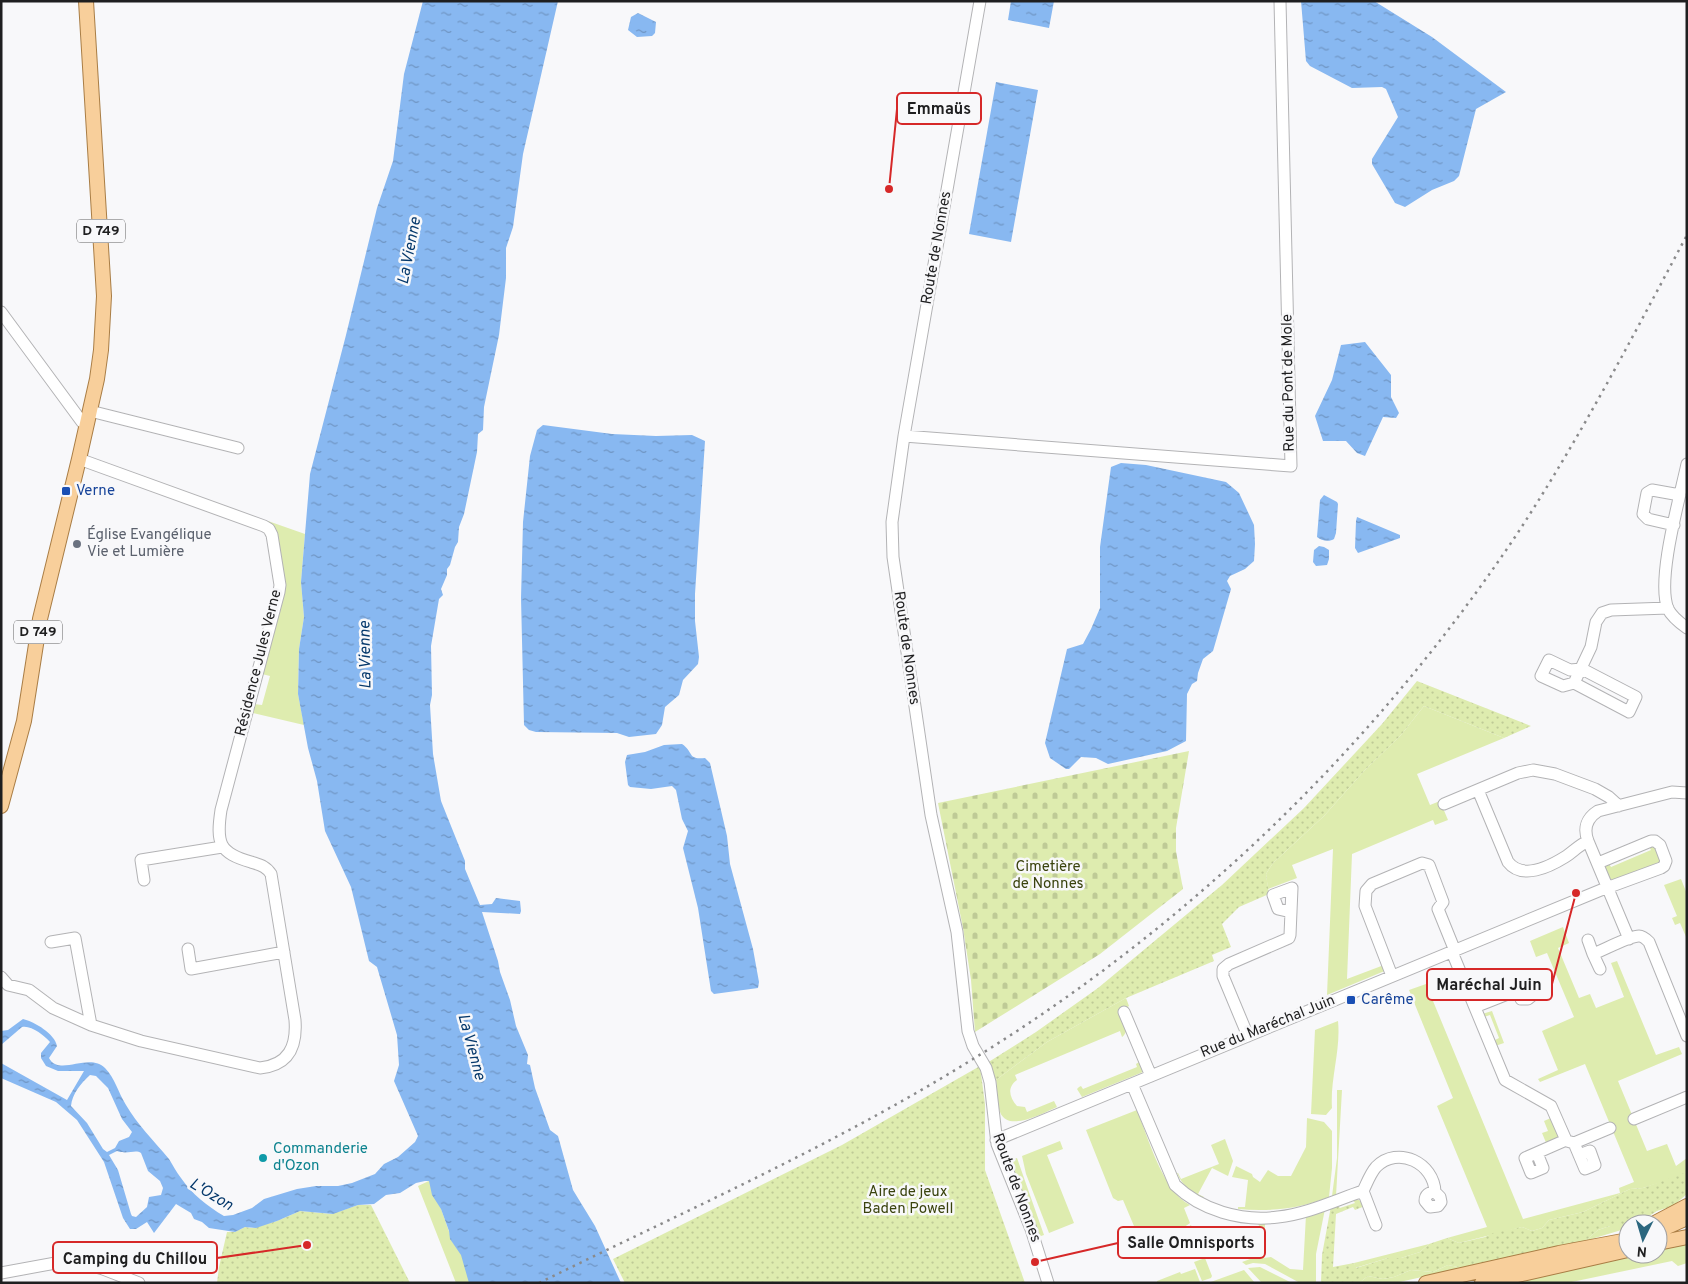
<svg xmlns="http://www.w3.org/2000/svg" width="1688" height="1284" font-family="Overpass,sans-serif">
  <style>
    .grass { fill: #deecaf }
    .cemetery { fill: url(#cemetery-stones) }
    .park { fill: url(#park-dots) }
    .water { fill: url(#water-ripples); fill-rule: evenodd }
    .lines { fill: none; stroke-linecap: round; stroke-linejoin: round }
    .minor-casing { stroke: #b3b3b5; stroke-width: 13 }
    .major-casing { stroke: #a97d45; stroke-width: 16 }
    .minor { stroke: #fff; stroke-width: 11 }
    .major { stroke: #f8cf9b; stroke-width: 14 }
    .rail { stroke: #8a8a8b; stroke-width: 2.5; stroke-dasharray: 2.5 5; stroke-linecap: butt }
    .transit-dot { fill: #1a4fb4; stroke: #f8f8fa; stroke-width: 2 }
    .worship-dot { fill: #6b7280; stroke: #f8f8fa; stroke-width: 2 }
    .culture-dot { fill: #0f9aa8; stroke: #f8f8fa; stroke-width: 2 }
    .labels { text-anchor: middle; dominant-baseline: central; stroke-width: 5; stroke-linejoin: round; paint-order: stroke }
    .shield { fill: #f8f8fa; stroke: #606061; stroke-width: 1 }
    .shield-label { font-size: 14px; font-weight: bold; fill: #1f1f20 }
    .street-label { font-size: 15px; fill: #1f1f20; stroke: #f8f8fa }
    .transit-label { font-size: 15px; fill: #164399; stroke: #f8f8fa; text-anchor: start }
    .worship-label { font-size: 15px; fill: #5b616d; stroke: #f8f8fa; text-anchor: start }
    .park-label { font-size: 15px; fill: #3a430d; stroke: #f8f8fa }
    .culture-label { font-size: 15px; fill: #0d838f; stroke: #f8f8fa; text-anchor: start }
    .water-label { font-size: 16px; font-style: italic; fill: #06396c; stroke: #f8f8fa }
    .leader { fill: none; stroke: #d62828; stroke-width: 2 }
    .callout-dot { fill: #d62828; stroke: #f8f8fa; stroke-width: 2 }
    .callout { fill: #f8f8fa; stroke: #d62828; stroke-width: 2 }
    .callout-label { font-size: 16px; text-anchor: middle; font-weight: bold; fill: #1f1f20 }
  </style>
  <defs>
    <pattern id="cemetery-stones" width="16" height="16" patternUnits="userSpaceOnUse" patternTransform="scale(1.25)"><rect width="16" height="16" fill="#deecaf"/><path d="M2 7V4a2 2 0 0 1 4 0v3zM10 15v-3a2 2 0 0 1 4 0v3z" fill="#beca96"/></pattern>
    <pattern id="park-dots" width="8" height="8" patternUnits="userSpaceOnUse" patternTransform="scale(1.25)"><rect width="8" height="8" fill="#deecaf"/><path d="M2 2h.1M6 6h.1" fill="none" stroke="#beca96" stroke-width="1.8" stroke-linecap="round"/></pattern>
    <pattern id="water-ripples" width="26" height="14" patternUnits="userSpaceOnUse" patternTransform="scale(1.25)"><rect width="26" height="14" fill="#88b8f1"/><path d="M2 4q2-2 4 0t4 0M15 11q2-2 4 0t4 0" fill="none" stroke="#6f95c3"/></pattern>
  </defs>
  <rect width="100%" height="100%" fill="#f8f8fa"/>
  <path class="grass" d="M268,521L305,534L301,582L304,617L299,649L298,694L304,725L253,713L254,704L262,705L270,676L262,674L284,593L285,583L277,535Z
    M1424,706L1504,738L1417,774L1430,805L1440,801L1448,820L1435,825L1433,820L1352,854L1347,979L1384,965L1387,970L1327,995L1333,849L1292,865L1297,878L1268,889L1266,874L1273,863L1324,816L1364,771L1401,735Z
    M1655,844L1660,862L1616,880L1609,879L1604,868L1605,864L1608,862L1611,867L1651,850L1648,845Z
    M1681,879L1687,894V939L1680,923L1675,925L1672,918L1677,916L1664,885Z
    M1563,927L1569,943L1558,948L1579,998L1590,994L1596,1008L1624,997L1611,963L1617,961L1656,1055L1679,1047L1682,1054L1618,1081L1647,1151L1667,1144L1676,1166L1687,1158V1172L1680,1176L1643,1188L1630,1189L1583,1212L1549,1220L1542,1228L1532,1231L1522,1227L1459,1243L1447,1238L1487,1227L1437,1106L1453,1098L1409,990L1426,984L1523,1219L1620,1193L1619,1188L1634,1182L1585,1064L1540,1082L1538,1079L1558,1070L1542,1031L1574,1017L1547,953L1536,957L1530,941Z
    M1126,998L1129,1006L1126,1008C1126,1017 1130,1031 1122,1037L1120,1031L1015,1075L1017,1080C1007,1087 1009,1097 1017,1106L1025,1107L1027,1112L1054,1101L1057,1107C1043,1113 1008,1133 1000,1112C996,1102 998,1090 996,1080L1047,1042Z
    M1492,1011L1504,1043L1495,1046L1493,1041L1499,1038L1490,1015L1484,1017L1482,1014Z
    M1338,1021C1341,1050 1330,1079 1332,1108L1326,1115L1311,1114L1315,1030Z
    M1139,1062L1143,1072L1082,1097L1077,1089L1079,1087L1081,1086L1083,1089L1137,1067L1136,1064Z
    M1337,1090H1342L1336,1196H1332L1337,1158Z
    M1137,1110C1148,1137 1163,1192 1190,1205L1184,1208L1190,1223L1183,1228L1142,1245L1123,1200L1118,1201L1113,1198L1086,1130Z
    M1553,1117L1559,1137L1547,1145L1542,1133L1548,1131L1544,1121Z
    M1307,1118L1324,1122L1332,1131V1168L1329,1197C1299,1209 1269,1212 1238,1209V1207H1245L1248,1180L1232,1177L1236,1166L1252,1174L1253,1177L1260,1182L1268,1170L1278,1176H1291L1306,1147Z
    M1225,1139L1233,1161L1228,1176L1212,1168L1198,1194L1204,1197L1203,1198C1191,1193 1182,1185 1177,1173H1178L1181,1179L1219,1164L1211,1145Z
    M1060,1141L1063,1149L1047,1155L1074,1223L1049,1233L1026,1174L1022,1156Z
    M1017,1158L1044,1235L1038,1237L1010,1160Z
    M431,1180L453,1243L462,1252L472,1283H456L418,1186Z
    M1325,1209L1316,1254V1283H1300L1265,1264L1253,1263L1246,1265L1242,1262L1261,1255L1257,1241L1263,1238L1258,1223L1265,1224L1264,1258L1271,1257L1290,1269L1303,1270L1306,1215Z
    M1191,1225L1202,1251L1190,1256L1189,1252L1187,1253L1180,1237L1141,1252L1139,1246L1184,1230Z
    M1628,1225V1228L1585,1241L1598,1230L1610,1226Z
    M1687,1242V1263L1678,1266L1672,1261L1567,1283H1501L1633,1254H1658V1248Z
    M1429,1244L1420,1252L1401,1258H1388L1355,1268L1354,1263Z
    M1205,1258L1212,1276L1211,1278L1202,1281L1194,1262Z
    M1448,1265L1463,1268L1395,1283H1359L1368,1276L1383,1279L1394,1277L1411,1270L1433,1272Z
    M1260,1267L1292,1283H1262L1248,1268Z
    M1195,1269L1200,1282L1198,1283H1157V1281L1180,1272L1181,1274Z
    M1244,1270L1255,1283H1208Z"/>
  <path class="cemetery" d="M1189,751L1176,828V851L1183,889L1100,954L975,1032L971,980L963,928L938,803Z"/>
  <path class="park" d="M1417,681L1531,726L1504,738L1424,706L1401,735L1364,771L1324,816L1273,863L1266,874L1269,894L1239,907L1222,924L1231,947L1212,955L1214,961L1126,998L1047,1042L996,1080L987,1063L1036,1032L1098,988L1222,885L1304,808L1382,724Z
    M980,1066L985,1104V1170L1025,1283H625L613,1259L842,1145Z
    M1687,1172V1194L1673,1206L1657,1211L1643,1220L1625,1226H1610L1598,1230L1585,1241L1463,1268L1448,1265L1433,1272L1411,1270L1394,1277L1383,1279L1368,1276L1359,1283H1321L1322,1255L1331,1206L1336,1205L1340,1208L1355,1203L1352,1199L1359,1200L1365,1206L1355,1210L1353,1207L1336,1214L1333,1267L1354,1263L1356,1268L1388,1258H1401L1420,1252L1429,1244L1447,1238L1459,1243L1485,1237L1493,1233L1522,1227L1532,1231L1542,1228L1549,1220L1583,1212L1630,1189L1643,1188Z
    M358,1205H371L410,1283H217L219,1267L227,1232H235L245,1227L252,1228L277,1221L300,1211L332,1214Z"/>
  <path class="water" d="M423,1H558L523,154L513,227L506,248V278L499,335L484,407L483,430L478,434L477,452L464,514L459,527L458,542L455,547L450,565L447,569V575L441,589L443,595L439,599L431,646L432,695L430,705L433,754L441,801L465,861V869L480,905L492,904L496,898L520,901L521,911L520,914L482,912L498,961L500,972L510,1000L516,1026L528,1055L527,1064L530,1065L535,1088L550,1130L558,1136L573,1190L595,1226L621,1283H469L461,1255L450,1239L449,1231L441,1209L432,1195L429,1181H425L416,1183L400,1193L386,1195L374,1204L358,1205L333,1214L300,1211L277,1221L256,1228L245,1227L235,1232L209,1228L202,1222L194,1219L191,1213L176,1204L154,1233L147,1222L136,1229H130L123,1218L104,1162L77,1120L56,1102L1,1078V1063L67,1100L84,1071H58L46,1066L41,1058V1053L50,1042C44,1035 31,1025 22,1027L1,1045V1031L8,1030L23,1019C35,1022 55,1034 57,1046L49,1058C59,1077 89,1052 105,1068C115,1078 118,1092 126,1105C137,1124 154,1141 169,1159C173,1165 176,1172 181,1178C192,1194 207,1206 224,1216L233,1215L252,1208L264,1199L297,1189L316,1186H338L352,1183L375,1174L384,1164L398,1157L415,1142L418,1136L394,1081L399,1065L397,1035L377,967L369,961L351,887L325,831L317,781L308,748L298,694L299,649L304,617L301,582L310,474L346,335L377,208L393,161L404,74ZM90,1075L96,1076L108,1088L122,1119L132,1132L129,1137L119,1141L115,1148L107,1152L103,1149L87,1123L71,1106C72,1094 81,1083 90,1075ZM117,1151C128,1155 135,1149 141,1153L148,1171L160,1181L163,1188L161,1195L149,1197L147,1207L136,1217L132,1216L131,1214L118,1170L109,1155Z
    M1011,1H1054L1049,28L1008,20Z
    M1301,1H1374L1432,37L1506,92L1476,109L1459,176L1454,181L1432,190L1405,207L1395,203L1372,164V159L1398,117L1386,89L1382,87L1352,88L1310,66L1306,61Z
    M638,13L656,22L655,33L652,36L637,37L628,30L631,17Z
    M996,82L1038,90L1011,242L969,234Z
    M1365,342L1391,375V397L1399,413L1396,418L1383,417L1365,456L1357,453L1346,441H1323L1315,416L1332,380L1341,345Z
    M543,425L612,434L656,436L692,435L705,441L695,594V621L699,657L698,664L683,680L679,695L665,707L662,725L656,734L629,737L617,733L536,732L529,730L524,725L521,598L523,522L530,456L537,430Z
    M1121,463L1146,465L1226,482L1239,493L1254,525L1255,544L1254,561L1245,569L1230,576L1227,581L1231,589L1213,651L1203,659L1198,673L1197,681L1192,684L1187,694L1186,741L1167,751L1108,764L1096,758L1081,757L1069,769H1066L1050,758L1045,743L1067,649L1083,644L1091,629L1100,608V547L1111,467Z
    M1324,495L1337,502L1338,504L1336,533L1334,539C1330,542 1321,541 1317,537L1320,500Z
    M1357,517L1400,535V538L1358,553L1355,548L1356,521Z
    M1319,546L1324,547L1329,550V559L1327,565L1316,566L1313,562L1314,550Z
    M682,744C694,752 687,760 705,758L710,763L727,836L730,864L753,949L759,982L758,988L714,994L711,991L698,908L683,848L688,831L682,819L676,790L672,786L651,789L630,787L628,785L625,762L627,755L645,752L664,745Z"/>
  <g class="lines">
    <defs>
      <path id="minor" d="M980,1L904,436L892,522L893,557L931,815L957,932L968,1031L973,1046L986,1068L990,1082L997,1144L1031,1229L1048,1283
        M1,312L82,422L87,424
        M90,411L238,448
        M904,436L1291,466L1280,1
        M1687,464C1680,497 1656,580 1668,609C1672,617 1680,623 1687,628
        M1674,525L1648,519L1643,514L1647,493L1652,490L1680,495
        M1574,683L1563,686L1541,676L1549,660L1570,670L1582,669L1636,697L1629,712L1574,683L1591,647L1596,622L1602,613L1611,610L1668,608
        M1478,790L1508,862C1522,880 1549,867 1565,857C1573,852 1579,845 1588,841
        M1444,804L1518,773L1533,770L1555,774L1595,789L1609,797L1619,806
        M144,880L141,860L222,847
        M1629,939L1588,841C1583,828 1587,818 1598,811L1672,792L1687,793
        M1588,940L1593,954
        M51,942L75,938L91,1025
        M188,949L191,969L284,952
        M1452,952L1505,1080L1551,1106L1566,1140L1525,1158L1531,1173L1543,1168L1537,1153
        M1600,969L1593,954C1604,950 1629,936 1639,936C1643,936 1646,939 1649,942L1687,1036
        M1392,976L1365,906L1366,891L1372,884L1422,863L1429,865L1443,902L1438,909L1455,951
        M1,977L8,985L29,990L53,1008L91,1025L141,1041L260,1068C289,1065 297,1046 295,1020L271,874C266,866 260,865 251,862C219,853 216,843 221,810L279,592L280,585L272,535L269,529L264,526L79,459
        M1475,1007L1513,992H1518L1522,986L1528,985L1532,990L1533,995L1528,999H1521L1518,992
        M1124,1012L1151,1076
        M1248,1036L1223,976V969L1229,964L1289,938L1290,935L1292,888L1273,895L1278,909L1291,912
        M1132,1084L1175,1185C1201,1210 1241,1222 1278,1217C1307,1214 1336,1200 1363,1191
        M1634,1119L1687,1097
        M996,1140L1601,890L1661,868L1664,866L1666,861L1660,845L1655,841H1651L1598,863
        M1567,1141L1574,1143L1610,1128
        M1574,1143L1585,1169L1595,1165L1590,1151L1579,1155
        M1376,1225L1363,1191C1367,1183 1370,1174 1376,1167C1398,1145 1434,1163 1435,1192L1440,1197L1441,1202L1438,1206L1430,1207L1425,1201C1425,1195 1429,1192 1435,1192
        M1,1273L72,1260L103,1269L139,1283"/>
      <path id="major" d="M1,806L24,721L40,619L79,459L97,379L101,350L104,296L86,1
        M1653,1224L1687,1206
        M1658,1231L1687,1218
        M1658,1243L1687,1237
        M1426,1283L1559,1253L1628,1240
        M1482,1283L1628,1250"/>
    </defs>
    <use href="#minor" class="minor-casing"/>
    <use href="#major" class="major-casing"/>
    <use href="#minor" class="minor"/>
    <use href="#major" class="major"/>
    <path class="rail" d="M539,1283C685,1211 835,1145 973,1059C1189,926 1376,745 1517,534C1580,438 1633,336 1687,235"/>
  </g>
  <g class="transit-dot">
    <rect x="61" y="486" width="10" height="10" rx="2.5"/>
    <rect x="1346" y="995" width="10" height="10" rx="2.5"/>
  </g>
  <circle class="worship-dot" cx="77" cy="544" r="5"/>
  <circle class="culture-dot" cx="263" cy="1158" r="5"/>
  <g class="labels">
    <g class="shield">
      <rect x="77" y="219.5" width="48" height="23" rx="4"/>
      <rect x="14" y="620.5" width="48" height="23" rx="4"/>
    </g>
    <g class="shield-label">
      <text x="101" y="231">D 749</text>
      <text x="38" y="632">D 749</text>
    </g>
    <g class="street-label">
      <text transform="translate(937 248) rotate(-80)">Route de Nonnes</text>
      <text transform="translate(1289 383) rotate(-91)">Rue du Pont de Mole</text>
      <text transform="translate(906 648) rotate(82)">Route de Nonnes</text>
      <text transform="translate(259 663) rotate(-76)">Résidence Jules Verne</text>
      <text transform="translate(1268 1027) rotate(-22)">Rue du Maréchal Juin</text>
      <text transform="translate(1016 1188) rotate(70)">Route de Nonnes</text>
    </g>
    <g class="transit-label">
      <text x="76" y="491">Verne</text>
      <text x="1361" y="1000">Carême</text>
    </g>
    <g class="worship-label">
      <text x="87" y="535">Église Evangélique<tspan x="87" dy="17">Vie et Lumière</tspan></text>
    </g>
    <g class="park-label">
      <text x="1048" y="867">Cimetière<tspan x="1048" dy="17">de Nonnes</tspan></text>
      <text x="908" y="1192">Aire de jeux<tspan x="908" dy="17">Baden Powell</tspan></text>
    </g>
    <g class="culture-label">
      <text x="273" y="1149">Commanderie<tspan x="273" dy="17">d'Ozon</tspan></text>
    </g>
    <g class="water-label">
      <text transform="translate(410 251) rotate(-79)">La Vienne</text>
      <text transform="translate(366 655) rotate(-91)">La Vienne</text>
      <text transform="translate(471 1047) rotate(75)">La Vienne</text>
      <text transform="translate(211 1195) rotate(31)">L'Ozon</text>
    </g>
  </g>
  <path class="leader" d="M889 189L897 109M1576 893L1552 984M1035 1262L1118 1243M307 1245L217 1258"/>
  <g class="callout-dot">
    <circle cx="889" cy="189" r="5"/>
    <circle cx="1576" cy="893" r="5"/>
    <circle cx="1035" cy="1262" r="5"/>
    <circle cx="307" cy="1245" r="5"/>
  </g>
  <g class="callout">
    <rect x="897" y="93" width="84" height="31" rx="5"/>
    <rect x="1427" y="969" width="125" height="31" rx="5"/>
    <rect x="1118" y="1227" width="147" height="31" rx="5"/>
    <rect x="53" y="1242" width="164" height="31" rx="5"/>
  </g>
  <g class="callout-label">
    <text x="939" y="114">Emmaüs</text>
    <text x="1489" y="990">Maréchal Juin</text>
    <text x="1191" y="1248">Salle Omnisports</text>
    <text x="135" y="1264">Camping du Chillou</text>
  </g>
  <rect width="1688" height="1284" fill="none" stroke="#1f1f20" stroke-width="5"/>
  <g transform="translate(1643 1239) rotate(185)"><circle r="24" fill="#f8f8fa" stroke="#a1a1a3"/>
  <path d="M0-4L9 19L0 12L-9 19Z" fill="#2c677f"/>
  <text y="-8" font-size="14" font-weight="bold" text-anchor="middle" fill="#1f1f20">N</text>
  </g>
</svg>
